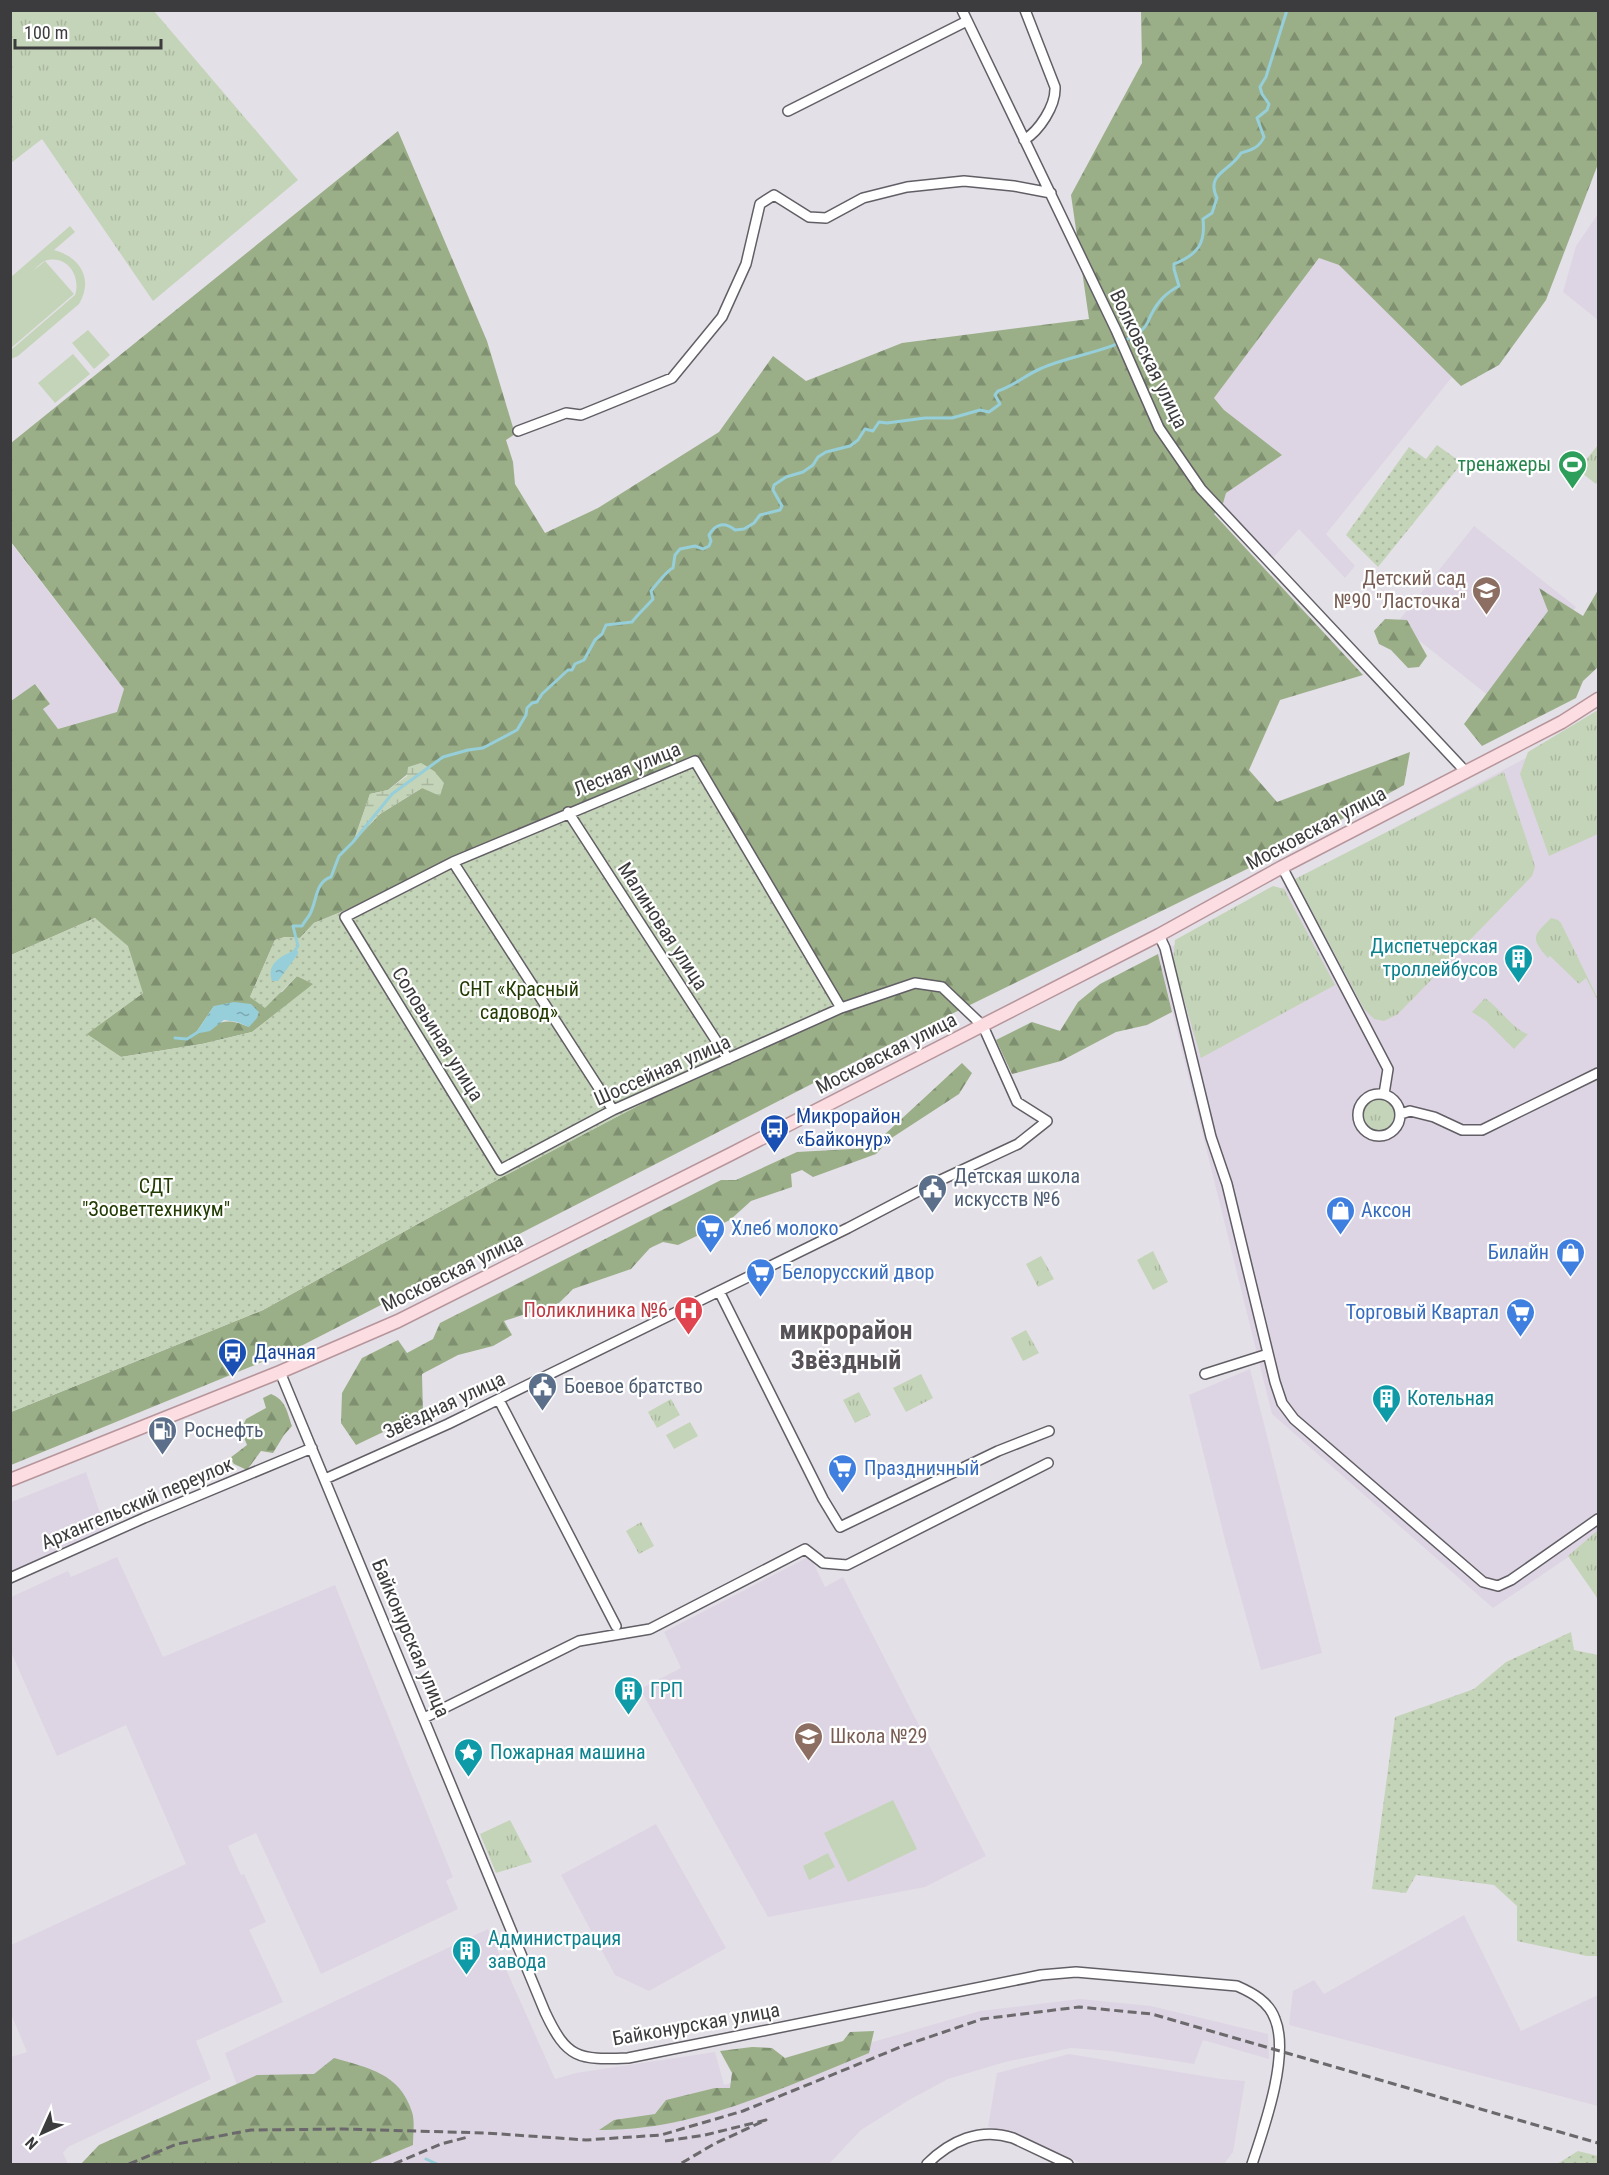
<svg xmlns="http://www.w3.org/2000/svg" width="1609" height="2175" font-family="'Roboto Condensed',sans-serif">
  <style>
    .built { fill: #ddd5e3 }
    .grass { fill: url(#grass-tufts) }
    .forest { fill: url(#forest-firs); fill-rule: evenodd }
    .wetland { fill: url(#wetland-marsh) }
    .garden { fill: url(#garden-dots) }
    .pitch { fill: #c4d4b8 }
    .water { fill: url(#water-ripples) }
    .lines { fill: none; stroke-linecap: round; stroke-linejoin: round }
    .stream { stroke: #96ced9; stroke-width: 3 }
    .minor-casing { stroke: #625e65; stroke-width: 12 }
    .major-casing { stroke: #b6959b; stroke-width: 15 }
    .minor { stroke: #fff; stroke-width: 9 }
    .major { stroke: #fbdde2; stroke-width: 12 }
    .rail { stroke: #6b696c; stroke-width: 3; stroke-dasharray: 9 4.5; stroke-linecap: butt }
    .labels { text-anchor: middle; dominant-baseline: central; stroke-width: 4.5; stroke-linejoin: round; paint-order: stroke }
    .street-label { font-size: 20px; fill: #3c3b3d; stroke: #fff }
    .leisure-label { font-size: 20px; fill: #27864d; stroke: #fff; text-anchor: end }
    .education-label { font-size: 20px; fill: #785e54; stroke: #fff; text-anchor: end }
    .culture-label { font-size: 20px; fill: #0d838f; stroke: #fff; text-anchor: start }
    .park-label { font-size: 20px; fill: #213b00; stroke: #fff }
    .transit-label { font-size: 20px; fill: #164399; stroke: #fff; text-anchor: start }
    .service-label { font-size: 20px; fill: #4e5e75; stroke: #fff; text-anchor: start }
    .shop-label { font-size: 20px; fill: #366cbe; stroke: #fff; text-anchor: start }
    .health-label { font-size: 20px; fill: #be3a42; stroke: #fff; text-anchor: end }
    .district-label { font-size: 26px; font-weight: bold; fill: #575359; stroke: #fff }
  </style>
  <defs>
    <pattern id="grass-tufts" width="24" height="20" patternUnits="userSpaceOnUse" patternTransform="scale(1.5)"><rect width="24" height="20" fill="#c4d4b8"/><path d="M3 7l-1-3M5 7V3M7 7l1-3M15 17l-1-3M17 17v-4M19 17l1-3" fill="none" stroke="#a9b79f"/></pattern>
    <pattern id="forest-firs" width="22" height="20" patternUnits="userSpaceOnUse" patternTransform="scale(1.5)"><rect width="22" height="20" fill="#9aaf88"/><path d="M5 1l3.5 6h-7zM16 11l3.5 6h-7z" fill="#7f9070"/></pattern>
    <pattern id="wetland-marsh" width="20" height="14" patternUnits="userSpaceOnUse" patternTransform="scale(1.5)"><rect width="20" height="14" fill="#c4d4b8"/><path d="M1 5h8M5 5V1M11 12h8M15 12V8" fill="none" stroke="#a9b79f"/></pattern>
    <pattern id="garden-dots" width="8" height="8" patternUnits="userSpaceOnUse" patternTransform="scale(1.5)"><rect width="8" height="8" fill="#c4d4b8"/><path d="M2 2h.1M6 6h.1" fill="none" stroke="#a9b79f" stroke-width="1.8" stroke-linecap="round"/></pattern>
    <pattern id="water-ripples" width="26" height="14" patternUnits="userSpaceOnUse" patternTransform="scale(1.5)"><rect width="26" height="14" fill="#96ced9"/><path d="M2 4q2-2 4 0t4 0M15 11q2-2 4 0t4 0" fill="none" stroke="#7ca8b1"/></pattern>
  </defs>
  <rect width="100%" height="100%" fill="#e4e0e7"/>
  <path class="built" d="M1598,214V320L1563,292L1576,246Z
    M1319,258L1339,265L1452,377L1326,534L1355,566L1345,578L1299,529L1273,558L1222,507L1226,493L1224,410L1214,398Z
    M1474,526L1576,607L1499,704L1397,623Z
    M10,542L124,689L118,712L57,729L43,709L50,704L36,684L11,701Z
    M1598,714V1537L1493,1608L1272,1414L1158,954L1524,759Z
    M1250,1369L1322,1653L1261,1670L1226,1544L1189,1395Z
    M86,1472L106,1531L11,1573V1502Z
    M810,1556L825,1587L843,1577L986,1856L925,1887L768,1917L640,1689L681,1668L664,1632Z
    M117,1557L163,1657L335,1585L453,1877L446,1881L458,1909L321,1974L256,1833L228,1846L241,1875L244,1874L266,1922L249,1930L283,2002L196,2041L211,2079L68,2147L63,2153L68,2164H11V2057L27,2052L11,2014V1945L186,1864L126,1725L57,1756L11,1652V1597L68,1571L71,1577Z
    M656,1824L726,1948L649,1991L615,1975L561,1875Z
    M1464,1915L1521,2031L1598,1995V2106L1289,2025L1293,1991L1314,1980L1324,1994Z
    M488,1929L555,2079L576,2073L715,2052L724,2085L980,2011L1080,1999L1151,2006L1268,2034L1269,2059L1203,2040L1194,2064L1111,2051L1071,2048L1005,2062L948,2079L909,2100L861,2130L829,2164H116L243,2101L225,2053Z
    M1069,2054L1221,2079L1245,2081L1233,2152L1224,2164H1083L1021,2136L988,2127L997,2073Z"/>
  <path class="grass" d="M11,10L154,11L298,180L153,301L42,139L11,163Z
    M1598,445V481L1596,484L1578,470Z
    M1598,710V834L1549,856L1520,774L1528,752Z
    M1504,772L1532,856L1535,867L1532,876L1398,1014L1384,1021L1374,1019L1364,1009L1295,879Z
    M1273,886L1284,889L1335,985L1201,1058L1173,962L1175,940Z
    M1551,918L1558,920L1561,923L1598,999H1597L1586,978L1579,984L1550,956L1548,958C1530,938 1533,936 1551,918Z
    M1485,998C1501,1009 1512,1029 1528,1034L1514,1049L1486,1021L1472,1012Z
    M1362 1114a17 17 0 1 1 34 0a17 17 0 1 1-34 0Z
    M1153,1251L1168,1282L1153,1290L1137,1260Z
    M1041,1256L1054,1279L1038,1287L1026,1264Z
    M1026,1330L1039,1353L1023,1361L1011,1338Z
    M921,1374L933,1398L906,1412L893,1388Z
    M859,1392L871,1415L855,1423L843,1400Z
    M671,1399L680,1415L657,1428L648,1412Z
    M641,1522L654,1546L639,1554L626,1531Z
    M1598,1530V1599L1568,1556Z
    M510,1820L532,1862L496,1873L480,1834Z"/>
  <path class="forest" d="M1141,11H1598V164L1546,300L1499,365L1461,386L1339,265L1319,258L1214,398L1224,410L1282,455L1226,493L1222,507L1214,514L1363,675L1280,700L1249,770L1277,802L1410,752L1404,785L1288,849L872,1053L301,1346L11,1465V1412L263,1310L504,1176L666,1091L844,1012L695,768L314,923L300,938L285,937L275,940L250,997L282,992L297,976L314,984L252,1032L202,1044L121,1057L86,1034L143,993L95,918L11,955V701L35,684L50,704L43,709L58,729L117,712L124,689L11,542V443L398,131L487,341L515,434L506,440L513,462L515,484L545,533L598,508L719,432L773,356L806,381L902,343L1089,319L1071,195L1142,63ZM421,763L435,772L422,788L380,814L354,841L370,794L388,790ZM214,1006L249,1027C224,1016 219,1023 195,1034Z
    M1539,588L1583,616L1598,590V667L1583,681L1576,698L1482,746L1464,724L1548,611Z
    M1385,619L1407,620L1427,656L1419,667L1408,668L1391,650L1379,644L1374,631Z
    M1158,954L1172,1012L1147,1025L1116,1032L1061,1061L1012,1074L996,1040L1032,1022L1060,1031L1078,1002L1100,984Z
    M962,1063L972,1073L959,1094L890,1139L876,1154L813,1177L802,1170L791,1174L792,1187L751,1201L730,1220L678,1245L663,1242L650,1248L631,1269L573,1289L559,1303L504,1321L512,1335L493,1346L458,1355L422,1374L423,1413L356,1445L341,1423L342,1393L362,1358L398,1340L407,1353L433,1339L440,1323L721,1180H736L797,1152L870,1148Z
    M271,1394C286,1400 287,1412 292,1426L284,1435L273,1453L261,1451L247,1470L234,1464L230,1458L247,1445L241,1430L246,1419L266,1408L263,1398Z
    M874,2031L869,2053C782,2088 695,2131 599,2130L614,2120L655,2114L666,2100L715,2088H730L732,2073L720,2051L752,2047L772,2048L785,2058L843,2041L850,2032Z
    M334,2058C368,2068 400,2073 412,2112C415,2121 413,2135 413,2145L368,2164H81L99,2145L257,2075L314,2074Z"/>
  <path class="wetland" d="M421,763L435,772L444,783L440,796L422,788L380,814L353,842L370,794L388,790L407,776L408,767Z"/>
  <path class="garden" d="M1437,445L1462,463L1378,567L1346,535L1409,447L1426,459Z
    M695,768L845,1012L666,1091L504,1176L263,1310L11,1412V955L95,918L128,946L143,993L87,1034L121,1057L202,1044L252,1032L313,984L297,976L265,1008L250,997L275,940L285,937L300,938L314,923Z
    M1571,1632L1574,1650L1598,1655V1956H1587L1517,1941V1906L1494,1885L1416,1875L1406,1893L1372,1889L1395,1717L1474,1689L1506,1662Z
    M1578,2151L1598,2156V2164H1557Z"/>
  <path class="pitch" d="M70,226L75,232L54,250C80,257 94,279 79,304L18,356L11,359V350L75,295C81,278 69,256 48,260C42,261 37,267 33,271L45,261L74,294L11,348V277Z
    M88,330L110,355L94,369L72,343Z
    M73,354L90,374L55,403L38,383Z
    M690,1422L698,1436L674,1449L666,1435Z
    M893,1800L917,1849L848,1882L824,1833Z
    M828,1853L835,1867L809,1880L803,1866Z"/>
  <path class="water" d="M295,950L298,951V954L278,981H272C266,964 281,956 295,950Z
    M234,1002L251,1004L259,1012L257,1018L249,1027L237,1022L224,1020L210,1031L195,1034L214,1006Z"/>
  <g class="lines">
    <path class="stream" d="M293,953L298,946L293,926H302C304,922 308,918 310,914C317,901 315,882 331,877L339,856L353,842L392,794L443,757L468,750L483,748L517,730L526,715L527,708L532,703L537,702L542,694L568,670H572L575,664L584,660L595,640L602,634L606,625L632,622C638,614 646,607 653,599L651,591C655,586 669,569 673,568L675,555L680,549L695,546L703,549L709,546L711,541L709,535C716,523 725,522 735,530L744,529L754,523L760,515L780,510L782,506L773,490L774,485L786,477L803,472L813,465L818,457L826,452L850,446L858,440L865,429L873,431L879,422L887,423L925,418H952L980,410L989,412L1000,404L995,395L998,391C1014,386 1027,374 1042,368C1074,354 1113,352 1142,330C1147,326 1148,321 1151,315C1158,301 1166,293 1179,286L1174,269V264C1197,255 1206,244 1203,219L1212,213L1217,198C1205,173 1231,171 1241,153C1251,150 1259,148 1264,137L1257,118L1267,110L1269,104L1262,94L1260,87L1266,77L1287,10
      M175,1038L187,1039L198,1032
      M426,2159L437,2164"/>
    <defs>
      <path id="minor" d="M962,10L1116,330L1159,428L1201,489L1466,772
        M788,111L967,21
        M1024,140C1039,131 1056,106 1055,87L1025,10
        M518,431L566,413L581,415L672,378L722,317L746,264L760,204L774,195L809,217L826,218L863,198L907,187L964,181L1014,186L1051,193
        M568,812L728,1059
        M453,862L613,1110
        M1282,867L1388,1069L1384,1094
        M1159,935L1165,948L1211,1137L1227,1184L1275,1382L1282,1403L1294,1419L1483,1582L1498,1586L1511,1580L1598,1519
        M1358 1115a21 21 0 1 1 42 0a21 21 0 1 1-42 0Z
        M1401,1114L1410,1111L1434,1117L1462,1130H1482L1598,1073
        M719,1291L823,1499L840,1527L998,1451L1049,1431
        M280,1372L545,2012C567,2059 578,2060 628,2058L1041,1975L1076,1972L1237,1986C1253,1993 1269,2002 1275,2019C1290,2055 1264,2128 1252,2164
        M1205,1374L1268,1354
        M499,1400L616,1626
        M325,1479L448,1424L848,1228L930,1185L1018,1144L1047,1121L1017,1102L983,1026L942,987L915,983L841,1008L613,1110L500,1170L345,917L453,862L695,761L841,1008
        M10,1578L144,1518L312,1448
        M424,1718L579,1641L650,1629L805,1549L823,1563L847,1565L1048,1463
        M927,2164C950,2141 980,2127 1013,2138L1068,2164"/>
      <path id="major" d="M10,1480L280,1372L398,1321L731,1154L1159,935L1282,867L1562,722L1598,699"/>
    </defs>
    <use href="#minor" class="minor-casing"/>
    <use href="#major" class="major-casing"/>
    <use href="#minor" class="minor"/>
    <use href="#major" class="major"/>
    <path class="rail" d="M665,2141L705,2135L766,2120L714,2144L680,2164
      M129,2164L177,2144L251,2130L344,2129L486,2133L586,2140L661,2135L743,2111L903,2046L982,2019L1079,2007L1152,2014L1598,2143
      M394,2164L441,2144L468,2137"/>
  </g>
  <defs>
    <symbol id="stadium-pin" viewBox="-11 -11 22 30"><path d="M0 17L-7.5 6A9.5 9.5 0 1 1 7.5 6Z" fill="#2e9e5b" stroke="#fff"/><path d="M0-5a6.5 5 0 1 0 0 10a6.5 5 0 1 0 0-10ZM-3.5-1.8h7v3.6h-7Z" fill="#fff"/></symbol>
    <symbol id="school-pin" viewBox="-11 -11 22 30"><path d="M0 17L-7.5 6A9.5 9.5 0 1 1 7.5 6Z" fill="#8d6e63" stroke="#fff"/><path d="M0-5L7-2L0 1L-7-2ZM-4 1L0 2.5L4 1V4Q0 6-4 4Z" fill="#fff"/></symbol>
    <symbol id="building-pin" viewBox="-11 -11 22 30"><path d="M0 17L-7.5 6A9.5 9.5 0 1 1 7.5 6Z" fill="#0f9aa8" stroke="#fff"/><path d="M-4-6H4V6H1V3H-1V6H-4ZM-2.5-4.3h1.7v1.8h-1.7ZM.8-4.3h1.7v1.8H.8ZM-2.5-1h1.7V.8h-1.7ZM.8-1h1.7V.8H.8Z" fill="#fff"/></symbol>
    <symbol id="bus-pin" viewBox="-11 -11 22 30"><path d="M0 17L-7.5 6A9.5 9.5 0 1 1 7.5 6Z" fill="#1a4fb4" stroke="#fff"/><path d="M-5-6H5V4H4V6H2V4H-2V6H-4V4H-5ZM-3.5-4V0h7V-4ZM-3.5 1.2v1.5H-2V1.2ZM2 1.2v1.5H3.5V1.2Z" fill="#fff"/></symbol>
    <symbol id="civic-pin" viewBox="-11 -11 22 30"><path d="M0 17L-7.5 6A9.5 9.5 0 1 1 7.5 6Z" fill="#5c6f8a" stroke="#fff"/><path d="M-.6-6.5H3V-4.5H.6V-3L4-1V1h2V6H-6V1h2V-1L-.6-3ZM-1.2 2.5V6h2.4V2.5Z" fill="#fff"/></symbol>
    <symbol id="shop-pin" viewBox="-11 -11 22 30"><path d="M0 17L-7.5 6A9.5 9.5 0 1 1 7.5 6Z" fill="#3f7fe0" stroke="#fff"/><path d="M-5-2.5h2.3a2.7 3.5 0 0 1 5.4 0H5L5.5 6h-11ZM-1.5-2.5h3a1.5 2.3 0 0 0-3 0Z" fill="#fff"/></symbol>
    <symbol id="supermarket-pin" viewBox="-11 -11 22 30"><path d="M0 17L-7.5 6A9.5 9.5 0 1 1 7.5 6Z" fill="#3f7fe0" stroke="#fff"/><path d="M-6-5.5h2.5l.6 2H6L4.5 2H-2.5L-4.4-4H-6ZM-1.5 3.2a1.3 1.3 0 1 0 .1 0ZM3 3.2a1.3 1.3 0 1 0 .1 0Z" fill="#fff"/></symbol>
    <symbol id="hospital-pin" viewBox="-11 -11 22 30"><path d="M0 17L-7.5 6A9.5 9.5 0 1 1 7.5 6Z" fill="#e0444e" stroke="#fff"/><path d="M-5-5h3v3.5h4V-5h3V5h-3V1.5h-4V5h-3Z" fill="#fff"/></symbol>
    <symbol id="fuel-pin" viewBox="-11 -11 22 30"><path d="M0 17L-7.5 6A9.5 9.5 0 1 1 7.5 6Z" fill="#5c6f8a" stroke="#fff"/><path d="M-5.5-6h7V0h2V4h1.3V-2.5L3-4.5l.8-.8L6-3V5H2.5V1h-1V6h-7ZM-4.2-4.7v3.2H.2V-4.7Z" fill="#fff"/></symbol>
    <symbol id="sight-pin" viewBox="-11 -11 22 30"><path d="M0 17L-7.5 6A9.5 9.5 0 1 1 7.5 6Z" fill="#0f9aa8" stroke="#fff"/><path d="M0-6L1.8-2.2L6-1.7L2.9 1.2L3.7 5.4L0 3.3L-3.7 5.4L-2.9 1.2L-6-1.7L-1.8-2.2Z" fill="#fff"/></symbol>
  </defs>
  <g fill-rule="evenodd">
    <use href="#stadium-pin" x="1556" y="448" width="33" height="45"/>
    <use href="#school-pin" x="1470" y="574" width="33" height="45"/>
    <use href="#building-pin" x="1502" y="942" width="33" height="45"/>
    <use href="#bus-pin" x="758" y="1112" width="33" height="45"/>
    <use href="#civic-pin" x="916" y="1172" width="33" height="45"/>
    <use href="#shop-pin" x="1324" y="1194" width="33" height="45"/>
    <use href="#supermarket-pin" x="694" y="1212" width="33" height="45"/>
    <use href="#shop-pin" x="1554" y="1236" width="33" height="45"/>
    <use href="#supermarket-pin" x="744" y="1256" width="33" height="45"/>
    <use href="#hospital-pin" x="672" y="1294" width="33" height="45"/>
    <use href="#supermarket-pin" x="1504" y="1296" width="33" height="45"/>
    <use href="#bus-pin" x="216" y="1336" width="33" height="45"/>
    <use href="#civic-pin" x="526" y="1370" width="33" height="45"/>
    <use href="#building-pin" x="1370" y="1382" width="33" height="45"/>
    <use href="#fuel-pin" x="146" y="1414" width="33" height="45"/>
    <use href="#supermarket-pin" x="826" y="1452" width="33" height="45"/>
    <use href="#building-pin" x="612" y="1674" width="33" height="45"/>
    <use href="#school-pin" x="792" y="1720" width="33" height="45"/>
    <use href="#sight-pin" x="452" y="1736" width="33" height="45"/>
    <use href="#building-pin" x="450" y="1934" width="33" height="45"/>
  </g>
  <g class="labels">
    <g class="street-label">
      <text transform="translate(1149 359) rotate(64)">Волковская улица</text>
      <text transform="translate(627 769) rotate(-22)">Лесная улица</text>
      <text transform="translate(1316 828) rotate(-28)">Московская улица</text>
      <text transform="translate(663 926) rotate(57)">Малиновая улица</text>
      <text transform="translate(438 1034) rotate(58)">Соловьиная улица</text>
      <text transform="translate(886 1053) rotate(-27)">Московская улица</text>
      <text transform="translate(662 1070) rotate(-24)">Шоссейная улица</text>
      <text transform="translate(452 1272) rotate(-26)">Московская улица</text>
      <text transform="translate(444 1405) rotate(-25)">Звёздная улица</text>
      <text transform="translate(137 1503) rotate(-23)">Архангельский переулок</text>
      <text transform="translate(411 1638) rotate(67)">Байконурская улица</text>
      <text transform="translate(696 2024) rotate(-10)">Байконурская улица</text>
    </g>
    <g class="leisure-label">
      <text x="1551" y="464">тренажеры</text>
    </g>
    <g class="education-label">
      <text x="1466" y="578">Детский сад<tspan x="1466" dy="23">№90 "Ласточка"</tspan></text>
      <text x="830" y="1736" text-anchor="start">Школа №29</text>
    </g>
    <g class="culture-label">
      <text x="1498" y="946" text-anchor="end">Диспетчерская<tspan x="1498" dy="23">троллейбусов</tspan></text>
      <text x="1407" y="1398">Котельная</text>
      <text x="650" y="1690">ГРП</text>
      <text x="490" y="1752">Пожарная машина</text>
      <text x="488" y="1938">Администрация<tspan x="488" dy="23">завода</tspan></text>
    </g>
    <g class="park-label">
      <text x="519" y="989">СНТ «Красный<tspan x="519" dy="23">садовод»</tspan></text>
      <text x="156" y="1186">СДТ<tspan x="156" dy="23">"Зооветтехникум"</tspan></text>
    </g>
    <g class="transit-label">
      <text x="796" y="1116">Микрорайон<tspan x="796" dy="23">«Байконур»</tspan></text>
      <text x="254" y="1352">Дачная</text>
    </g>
    <g class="service-label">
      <text x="954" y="1176">Детская школа<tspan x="954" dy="23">искусств №6</tspan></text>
      <text x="564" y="1386">Боевое братство</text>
      <text x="184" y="1430">Роснефть</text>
    </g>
    <g class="shop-label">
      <text x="1361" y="1210">Аксон</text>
      <text x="731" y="1228">Хлеб молоко</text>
      <text x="1549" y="1252" text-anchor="end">Билайн</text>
      <text x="782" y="1272">Белорусский двор</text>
      <text x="1499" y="1312" text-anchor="end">Торговый Квартал</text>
      <text x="864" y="1468">Праздничный</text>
    </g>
    <g class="health-label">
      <text x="668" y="1310">Поликлиника №6</text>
    </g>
    <g class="district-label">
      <text x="846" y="1330">микрорайон<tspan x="846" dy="30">Звёздный</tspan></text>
    </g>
  </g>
  <rect width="1609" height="2175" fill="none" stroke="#3c3b3d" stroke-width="24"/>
  <g transform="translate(42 2133) rotate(225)" stroke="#ffffff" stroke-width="4.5" paint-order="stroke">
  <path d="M0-4.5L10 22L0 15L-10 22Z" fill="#3c3b3d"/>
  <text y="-9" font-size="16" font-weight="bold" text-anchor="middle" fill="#3c3b3d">N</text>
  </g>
  <path d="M15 39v9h146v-9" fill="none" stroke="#3c3b3d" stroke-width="3"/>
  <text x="24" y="39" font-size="18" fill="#3c3b3d" stroke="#ffffff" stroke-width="4.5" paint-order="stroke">100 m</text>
</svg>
